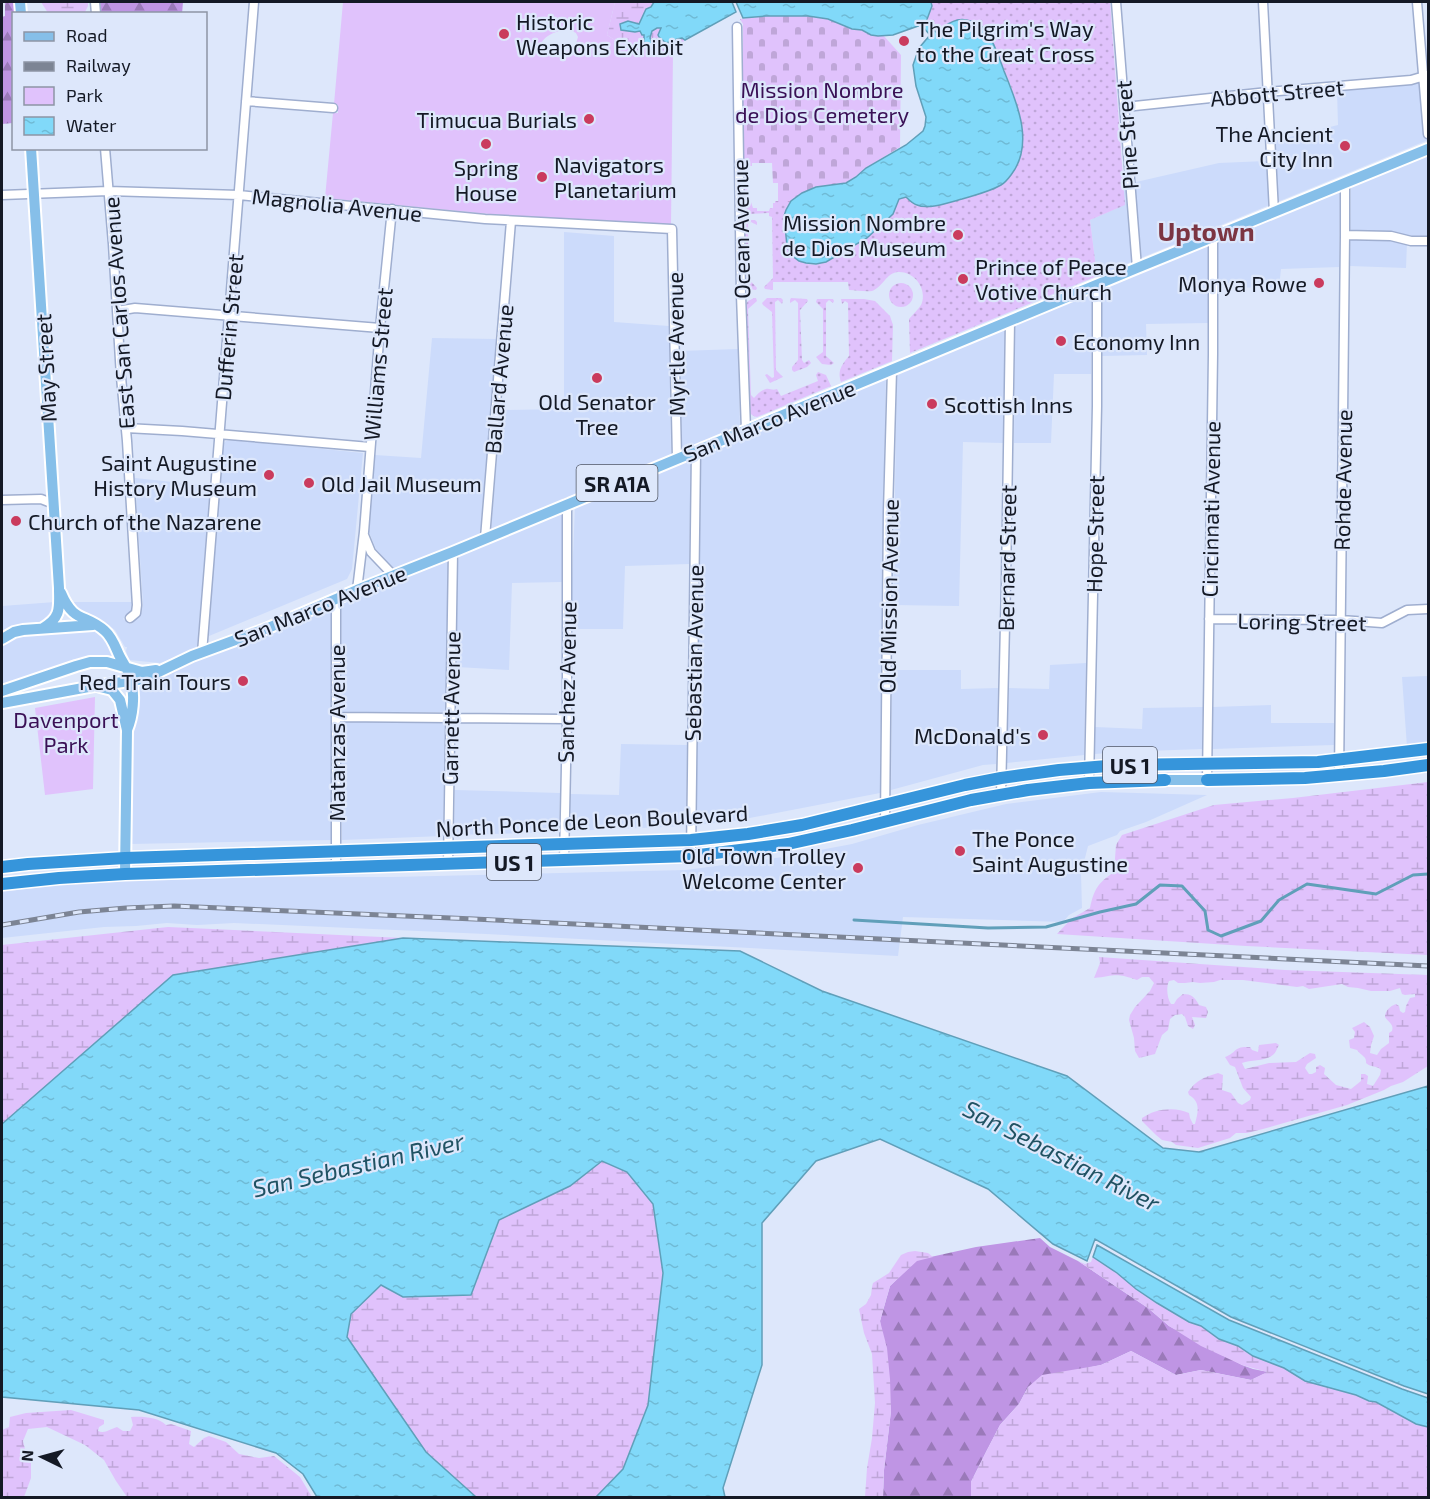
<svg xmlns="http://www.w3.org/2000/svg" width="1430" height="1499" font-family="'Exo 2',sans-serif">
  <style>
    .built { fill: #ccdbfb }
    .grass { fill: url(#grass-dots) }
    .forest { fill: url(#forest-firs) }
    .wetland { fill: url(#wetland-marsh) }
    .cemetery { fill: url(#cemetery-stones) }
    .park { fill: #e0c2fc; fill-rule: evenodd }
    .water { fill: url(#water-ripples); stroke: #609fb9; stroke-width: 1.5 }
    .lines { fill: none; stroke-linecap: round; stroke-linejoin: round }
    .stream { stroke: #609fb9; stroke-width: 3 }
    .minor-casing { stroke: #9faecf; stroke-width: 11 }
    .major-casing { stroke: #fff; stroke-width: 14 }
    .highway-casing { stroke: #fff; stroke-width: 15 }
    .minor { stroke: #fff; stroke-width: 8 }
    .major { stroke: #86bfe9; stroke-width: 10 }
    .highway { stroke: #3695db; stroke-width: 12 }
    .rail-casing { stroke: #7c8494; stroke-width: 5 }
    .rail { stroke: #dde7fb; stroke-width: 3; stroke-dasharray: 9; stroke-linecap: butt }
    .poi-dot { fill: #ca3b5d; stroke: #dde7fb; stroke-width: 2 }
    .labels { text-anchor: middle; dominant-baseline: central; stroke-width: 4.5; stroke-linejoin: round; paint-order: stroke }
    .shield { fill: #dde7fb; stroke: #505765; stroke-width: 1.5 }
    .shield-label { font-size: 21px; font-weight: bold; fill: #141925 }
    .poi-label { font-size: 22px; fill: #141925; stroke: #dde7fb; text-anchor: start }
    .park-label { font-size: 22px; fill: #3a1056; stroke: #dde7fb }
    .street-label { font-size: 22px; fill: #141925; stroke: #dde7fb }
    .water-label { font-size: 24px; font-style: italic; fill: #205263; stroke: #dde7fb }
    .quarter-label { font-size: 26px; font-weight: bold; fill: #7c3542; stroke: #dde7fb }
  </style>
  <defs>
    <pattern id="grass-dots" width="8" height="8" patternUnits="userSpaceOnUse" patternTransform="scale(1.5)"><rect width="8" height="8" fill="#e0c2fc"/><path d="M2 2h.1M6 6h.1" fill="none" stroke="#bfa6d8" stroke-width="1.8" stroke-linecap="round"/></pattern>
    <pattern id="forest-firs" width="22" height="20" patternUnits="userSpaceOnUse" patternTransform="scale(1.5)"><rect width="22" height="20" fill="#bf95e4"/><path d="M5 1l3.5 6h-7zM16 11l3.5 6h-7z" fill="#9a79b9"/></pattern>
    <pattern id="wetland-marsh" width="20" height="14" patternUnits="userSpaceOnUse" patternTransform="scale(1.5)"><rect width="20" height="14" fill="#e0c2fc"/><path d="M1 5h8M5 5V1M11 12h8M15 12V8" fill="none" stroke="#bfa6d8"/></pattern>
    <pattern id="cemetery-stones" width="16" height="16" patternUnits="userSpaceOnUse" patternTransform="scale(1.5)"><rect width="16" height="16" fill="#e0c2fc"/><path d="M2 7V4a2 2 0 0 1 4 0v3zM10 15v-3a2 2 0 0 1 4 0v3z" fill="#bfa6d8"/></pattern>
    <pattern id="water-ripples" width="26" height="14" patternUnits="userSpaceOnUse" patternTransform="scale(1.5)"><rect width="26" height="14" fill="#81d9f9"/><path d="M2 4q2-2 4 0t4 0M15 11q2-2 4 0t4 0" fill="none" stroke="#6fbad5"/></pattern>
  </defs>
  <rect width="100%" height="100%" fill="#dde7fb"/>
  <path class="built" d="M1428,78V140L1097,276L1090,220L1124,205L1123,185L1219,163L1266,161L1265,143L1338,125L1337,91L1412,84Z
    M1428,154V246H1421L1407,243L1406,268L1350,266L1351,187Z
    M1340,191L1339,267L1281,269L1279,288L1218,287V240L1276,217H1279L1280,215Z
    M564,232L614,236V322L669,326L671,456L569,498H565V500L491,531L501,410L564,409Z
    M1208,245V323L1146,324L1147,355L1102,356V288Z
    M1092,292L1091,374H1054L1051,443H1014L1015,324Z
    M1005,328L1003,443L963,442L959,606L893,605L897,372Z
    M432,338L496,339L480,535L395,570L376,549L369,532L375,455L421,458Z
    M738,349L740,428L695,446H692L691,448L682,452L680,351Z
    M886,376L883,512L880,793L734,821L696,825L701,454L747,435H751V433Z
    M233,440L363,453L352,569L347,579L209,636V624L223,444L226,441Z
    M691,458L689,564L625,566L623,629H572V581L575,505L678,463H682V462Z
    M135,478L210,486L197,650L160,663L129,660L126,651L127,647H125L115,630L101,620L84,616L68,602H132L131,611L123,619L131,624L141,614L143,605Z
    M565,510L562,582L512,583L509,670L457,667V567L459,557L486,543H490V541Z
    M448,559L446,712H342L341,601L358,594L361,595L362,593Z
    M55,602L53,610L48,617L43,621L12,628L2,633V606Z
    M331,605V840L130,844L133,738L136,721L137,703V685L166,671L203,657H206L207,656Z
    M97,629L116,651L114,658L88,657L73,660L3,685L2,684V646L3,644L16,636L29,633Z
    M1086,663L1084,755L1007,763L1009,688L1049,689L1050,665Z
    M892,670H961V689L998,688L996,764L983,765L891,790Z
    M1428,676V744L1407,747L1402,677Z
    M1271,705V723H1334V745L1213,749V707Z
    M1203,707L1202,749L1119,752L1095,754V727L1142,729L1143,708Z
    M342,721H445L443,836L342,840Z
    M621,744L687,745L686,826L570,831V794L619,795Z
    M455,790L560,793L559,832L454,835Z
    M1101,792L1207,795L1146,822L1120,831L1117,835L1088,846L1081,874L1082,908L1069,915L1063,922L903,917L898,956L486,934L234,923L197,925L167,923L136,926L104,927L2,938V892L82,882L261,877H393L686,870L783,857L852,844L918,825L1006,804Z"/>
  <path class="grass" d="M931,2H1110L1125,205L1090,220L1097,276L910,353L909,319C913,314 918,310 921,305C928,290 915,271 898,272C886,273 883,287 872,291C865,292 856,290 849,290L848,282H773V290L765,289L764,287L773,278L772,217L769,216V213L748,214L745,212L743,166H746L747,202H751L753,208H757V211H769L770,208H773V203H775V201H791L784,216L787,246C793,251 801,262 808,264C829,270 877,231 891,215C895,211 897,204 899,199L906,197L915,205L924,207L943,204L979,194L1002,184L1008,179L1022,153V124L1012,89L998,55L981,26L962,19L936,33L926,22L932,6Z
    M747,220H755L757,222V225L751,222L748,224L749,279L757,288L756,290L748,289L745,284V223Z
    M889 295a12 12 0 1 1 24 0a12 12 0 1 1-24 0Z
    M754,298H756L757,301L748,309L751,395L754,398C757,395 761,390 766,389C770,388 772,391 777,389L781,396L818,381L816,375L818,372L826,375L831,386L757,417C751,416 749,412 748,407L746,304L748,301Z
    M767,298H781L783,300L782,304L778,300L775,302L776,370L783,377L770,383L765,375L767,374L772,378L774,377L772,312L763,305L762,303Z
    M791,298L807,299L808,301L800,310L802,360L804,363L809,360L811,363L807,367L794,372L792,370V367L798,360V303L795,300L790,303V300Z
    M817,299H833L834,301L833,303L829,300L826,303V356L834,363L831,365L822,364L816,357L823,352V309L816,302Z
    M841,299H864L875,301L890,316L893,325L892,361L841,382C837,371 842,364 849,356L848,303L845,301L842,304Z"/>
  <path class="forest" d="M5,2H15L16,13L14,14L13,123L2,124V17L5,16Z
    M100,2H183L182,14L101,13Z
    M1040,1238L1050,1247L1078,1261L1148,1308L1169,1326L1242,1365L1253,1369L1268,1372L1251,1380L1201,1370L1176,1375L1131,1351L1101,1365L1082,1369L1028,1387L1019,1404L1000,1425L987,1450L971,1482V1497H883L884,1470L891,1411L880,1321L890,1286L917,1260L976,1247Z"/>
  <path class="wetland" d="M41,2H88V6L84,14L48,13Z
    M615,2H654L651,7L646,9L639,24H636L624,31H640L644,35L646,46H650C649,38 650,33 657,28H661L658,35L662,41L669,42L677,38H682L685,40L673,52L654,55L635,53L607,35Z
    M1428,782V955L1246,946L1057,934L1071,919L1090,908C1094,889 1098,883 1114,872L1116,845L1122,835L1214,805L1293,798Z
    M168,927L403,938L173,975L2,1124V945Z
    M1099,957L1285,970L1428,975V1066L1403,1082L1391,1086L1384,1090L1347,1105L1263,1129L1247,1133H1236L1230,1138L1198,1148L1176,1145L1172,1142L1162,1140L1156,1135L1142,1121V1118C1154,1109 1175,1106 1189,1113L1190,1118L1193,1124H1195C1198,1112 1201,1102 1189,1095L1188,1092C1196,1080 1205,1077 1218,1073L1223,1075L1222,1090L1231,1093L1238,1103L1242,1105L1250,1100L1251,1097L1243,1088L1235,1067L1230,1065L1225,1057C1238,1052 1233,1046 1250,1047L1252,1050L1258,1052L1259,1045L1276,1043L1279,1045C1277,1048 1276,1052 1274,1054C1266,1062 1251,1059 1242,1063L1245,1069L1269,1063L1296,1062L1310,1053L1315,1054L1316,1058L1307,1064L1305,1068L1309,1074H1312L1316,1072V1067L1320,1065L1325,1068L1324,1074L1336,1085L1351,1089L1361,1081V1074H1365L1368,1076L1367,1084L1373,1086L1380,1075L1381,1070C1377,1065 1371,1068 1366,1063C1367,1056 1360,1055 1357,1050L1350,1048L1349,1040L1354,1038L1355,1032L1352,1028L1364,1022L1370,1027L1374,1036L1371,1045L1370,1053L1377,1055L1381,1049L1389,1043V1033L1392,1031C1394,1024 1389,1023 1385,1017C1385,1011 1390,1006 1396,1004L1399,1006L1400,1011L1403,1013L1405,1012L1406,1006L1410,998L1415,997V994L1405,995L1402,994L1400,988L1390,991H1371L1358,988L1348,987L1342,984L1309,989L1303,986L1297,987L1243,980H1220L1214,982L1200,983L1193,982L1185,983H1178L1174,980L1169,981C1166,987 1167,998 1171,1004H1174L1177,999L1183,994C1191,994 1195,997 1199,1005L1206,1007L1208,1012L1206,1018L1192,1017L1195,1025L1193,1029L1188,1026L1185,1017L1182,1014L1175,1015L1170,1019L1168,1030L1162,1035L1155,1054L1139,1058L1135,1051L1134,1038L1129,1020L1130,1015L1135,1007L1150,991L1154,983L1149,977H1142L1137,980C1115,972 1114,976 1094,978L1100,963Z
    M601,1161L627,1172L653,1204L663,1273L648,1405L623,1469L596,1497H476L426,1452L347,1337L351,1314L381,1285L403,1297L471,1295L499,1220L570,1186Z
    M915,1251L928,1253L933,1257L917,1261L890,1286L880,1321L887,1348L890,1379L891,1411L884,1470L883,1497H865L867,1468L872,1438L875,1403L872,1354L864,1333L859,1309L866,1304L871,1295L872,1287L873,1283L889,1273L901,1255L908,1252Z
    M1093,1257L1117,1273L1136,1289L1157,1303L1189,1322L1201,1326L1220,1339L1238,1346L1253,1356L1284,1368L1305,1381L1356,1395L1369,1401L1376,1402L1416,1424L1428,1427V1497L971,1498V1482L987,1450L1000,1425L1019,1404L1028,1387L1042,1375L1101,1365L1131,1351L1176,1375L1201,1370L1251,1380L1267,1372L1242,1365L1201,1346L1169,1326L1148,1308L1078,1261L1085,1264L1091,1262Z
    M71,1410L104,1420V1424L99,1427L98,1431C105,1434 110,1429 117,1427L123,1431H130L133,1425L131,1417C142,1416 158,1417 166,1425L171,1424L191,1431L189,1444L194,1447L204,1438L209,1436L226,1442L239,1454L259,1458L274,1456L300,1477L312,1497H127L116,1481L104,1460L85,1445L47,1427L28,1429L23,1441L26,1453L31,1461V1478L24,1497H2V1430L9,1427L10,1417L26,1413Z"/>
  <path class="cemetery" d="M766,16H808L828,19L852,29L862,30L878,36L883,35L901,55L900,147L866,168L856,177L846,183L816,187L802,193L791,201H778V183H773L772,163H752V166H743V24L740,19Z"/>
  <path class="park" d="M343,2H615L607,35L635,53L654,55L673,52L671,225L511,216L325,198L333,113H338V105L334,104ZM568,29L576,33L578,37L575,47C568,51 549,57 543,50C541,48 542,46 541,44C545,34 558,31 568,29Z
    M95,697L93,789L45,795L35,708Z"/>
  <path class="water" d="M654,2H732L736,12L685,40L682,38C676,38 672,42 666,43L659,37L658,35L661,28H657L652,31L650,38L653,46L644,45V35H642L640,31L635,32L621,30L620,24L628,21L639,24L646,9L651,7Z
    M736,2H931L932,6L926,22L936,32C952,20 962,14 981,26C991,32 1000,60 1004,71C1017,103 1035,144 1011,175C1008,179 1005,183 1001,185C989,192 975,195 962,199C951,202 928,210 917,205C913,204 909,200 906,197L899,199L893,214L867,238L826,262L816,264L806,263L799,261L791,255L787,246L784,216L786,210L791,201L802,193L816,187L846,183L856,177L866,168L906,145L923,131L925,126L926,117L916,86L913,65L919,48L930,35L921,25L893,35L878,36L871,35L862,30L852,29L828,19L808,16H766L743,18Z
    M403,938L740,951L822,991L1067,1076L1163,1148L1199,1152L1428,1086V1394L1404,1386L1231,1317L1095,1239L1087,1261L1053,1244L988,1189L880,1139L816,1161L762,1223V1365L723,1488L725,1497H596L623,1469L648,1405L663,1273L653,1204L627,1172L602,1161L570,1186L499,1220L471,1295L403,1297L381,1285L351,1314L347,1337L426,1452L476,1497H317L303,1474L276,1453L139,1410L2,1397V1124L173,975Z
    M1097,1245L1229,1320L1402,1389L1428,1398V1427L1416,1424L1376,1402L1369,1401L1356,1395L1305,1381L1284,1368L1253,1356L1238,1346L1219,1339L1201,1326L1189,1322L1157,1303L1136,1289L1117,1273L1093,1257Z"/>
  <g class="lines">
    <path class="stream" d="M854,920L988,928L1046,927L1100,912L1136,904L1160,885L1182,886L1205,911L1208,930L1221,936L1261,921L1279,900L1307,884L1376,894L1413,875L1428,874"/>
    <defs>
      <path id="minor" d="M95,2L96,14
        M1116,2L1137,268
        M1263,2L1274,212
        M1417,2L1428,134
        M737,27L741,295L746,430
        M246,101L333,108
        M1125,107L1268,92L1411,80L1428,75
        M105,148L113,244L121,377L127,441L137,605L136,613L130,618
        M2,195L108,191L239,195L485,219L672,229L677,459
        M1345,235L1391,236L1411,241H1428
        M117,311L135,308L380,328
        M126,428L182,431L370,447
        M2,500L41,499L54,504
        M364,535L371,552L393,575
        M485,538L511,221
        M357,590L364,532L380,328L392,209
        M336,598V868
        M1209,619L1341,620L1382,623L1407,610L1428,609
        M202,653L254,2
        M337,717L567,719
        M1339,776L1345,235V183
        M1207,780L1213,354V237
        M1089,783L1097,406V285
        M1001,795L1006,582L1010,321
        M885,822L888,512L892,370
        M691,856L696,451
        M564,861L567,719V503
        M448,865L453,552"/>
      <path id="major" d="M20,2L21,14
        M31,148L59,588C59,607 62,617 43,628
        M61,593C74,624 85,613 105,631C112,637 115,646 119,655C123,663 129,671 131,680C135,695 133,716 127,730L125,874
        M2,639L14,632L23,630L93,625
        M100,687L112,690L120,700L127,730
        M2,691L76,666L90,662H107L142,672L156,670
        M2,703L94,686L144,679L192,656L268,628L357,590L453,552L1137,268L1428,149
        M1165,780H1207"/>
      <path id="highway" d="M1207,780L1305,778L1384,771L1428,765
        M2,867L28,864L125,858L691,840L748,834L802,825L965,785L1001,778L1059,770L1119,765L1318,762L1428,749
        M2,884L59,878L125,874L691,856L788,844L852,830L971,800L1028,790L1089,783L1165,780"/>
    </defs>
    <use href="#minor" class="minor-casing"/>
    <use href="#major" class="major-casing"/>
    <use href="#highway" class="highway-casing"/>
    <use href="#minor" class="minor"/>
    <use href="#major" class="major"/>
    <use href="#highway" class="highway"/>
    <defs>
      <path id="rail" d="M2,925L79,912L126,908L174,906L474,919L1428,966"/>
    </defs>
    <use href="#rail" class="rail-casing"/>
    <use href="#rail" class="rail"/>
  </g>
  <g class="poi-dot">
    <circle cx="504" cy="34" r="6"/>
    <circle cx="904" cy="41" r="6"/>
    <circle cx="589" cy="119" r="6"/>
    <circle cx="486" cy="144" r="6"/>
    <circle cx="1345" cy="146" r="6"/>
    <circle cx="542" cy="177" r="6"/>
    <circle cx="958" cy="235" r="6"/>
    <circle cx="963" cy="279" r="6"/>
    <circle cx="1319" cy="283" r="6"/>
    <circle cx="1061" cy="341" r="6"/>
    <circle cx="597" cy="378" r="6"/>
    <circle cx="932" cy="404" r="6"/>
    <circle cx="269" cy="475" r="6"/>
    <circle cx="309" cy="483" r="6"/>
    <circle cx="16" cy="521" r="6"/>
    <circle cx="243" cy="681" r="6"/>
    <circle cx="1043" cy="735" r="6"/>
    <circle cx="960" cy="851" r="6"/>
    <circle cx="858" cy="868" r="6"/>
  </g>
  <g class="labels">
    <g class="shield">
      <rect x="576.5" y="465" width="81" height="36" rx="4.5"/>
      <rect x="1103" y="747" width="54" height="36" rx="4.5"/>
      <rect x="487" y="844" width="54" height="36" rx="4.5"/>
    </g>
    <g class="shield-label">
      <text x="617" y="483">SR A1A</text>
      <text x="1130" y="765">US 1</text>
      <text x="514" y="862">US 1</text>
    </g>
    <g class="poi-label">
      <text x="516" y="21">Historic<tspan x="516" dy="25">Weapons Exhibit</tspan></text>
      <text x="916" y="28">The Pilgrim's Way<tspan x="916" dy="25">to the Great Cross</tspan></text>
      <text x="577" y="119" text-anchor="end">Timucua Burials</text>
      <text x="1333" y="133" text-anchor="end">The Ancient<tspan x="1333" dy="25">City Inn</tspan></text>
      <text x="554" y="164">Navigators<tspan x="554" dy="25">Planetarium</tspan></text>
      <text x="486" y="167" text-anchor="middle">Spring<tspan x="486" dy="25">House</tspan></text>
      <text x="946" y="222" text-anchor="end">Mission Nombre<tspan x="946" dy="25">de Dios Museum</tspan></text>
      <text x="975" y="266">Prince of Peace<tspan x="975" dy="25">Votive Church</tspan></text>
      <text x="1307" y="283" text-anchor="end">Monya Rowe</text>
      <text x="1073" y="341">Economy Inn</text>
      <text x="597" y="401" text-anchor="middle">Old Senator<tspan x="597" dy="25">Tree</tspan></text>
      <text x="944" y="404">Scottish Inns</text>
      <text x="257" y="462" text-anchor="end">Saint Augustine<tspan x="257" dy="25">History Museum</tspan></text>
      <text x="321" y="483">Old Jail Museum</text>
      <text x="28" y="521">Church of the Nazarene</text>
      <text x="231" y="681" text-anchor="end">Red Train Tours</text>
      <text x="1031" y="735" text-anchor="end">McDonald's</text>
      <text x="972" y="838">The Ponce<tspan x="972" dy="25">Saint Augustine</tspan></text>
      <text x="846" y="855" text-anchor="end">Old Town Trolley<tspan x="846" dy="25">Welcome Center</tspan></text>
    </g>
    <g class="park-label">
      <text x="822" y="89">Mission Nombre<tspan x="822" dy="25">de Dios Cemetery</tspan></text>
      <text x="66" y="719">Davenport<tspan x="66" dy="25">Park</tspan></text>
    </g>
    <g class="street-label">
      <text transform="translate(1277 92) rotate(-5)">Abbott Street</text>
      <text transform="translate(1126 135) rotate(-94)">Pine Street</text>
      <text transform="translate(337 204) rotate(6)">Magnolia Avenue</text>
      <text transform="translate(740 229) rotate(-91)">Ocean Avenue</text>
      <text transform="translate(118 313) rotate(-94)">East San Carlos Avenue</text>
      <text transform="translate(228 327) rotate(-85)">Dufferin Street</text>
      <text transform="translate(675 344) rotate(-91)">Myrtle Avenue</text>
      <text transform="translate(377 364) rotate(-85)">Williams Street</text>
      <text transform="translate(45 368) rotate(-93)">May Street</text>
      <text transform="translate(498 379) rotate(-85)">Ballard Avenue</text>
      <text transform="translate(769 420) rotate(-22)">San Marco Avenue</text>
      <text transform="translate(1342 480) rotate(-89)">Rohde Avenue</text>
      <text transform="translate(1210 509) rotate(-89)">Cincinnati Avenue</text>
      <text transform="translate(1094 534) rotate(-89)">Hope Street</text>
      <text transform="translate(1006 558) rotate(-89)">Bernard Street</text>
      <text transform="translate(888 596) rotate(-89)">Old Mission Avenue</text>
      <text transform="translate(320 605) rotate(-22)">San Marco Avenue</text>
      <text transform="translate(1302 621) rotate(1)">Loring Street</text>
      <text transform="translate(693 653) rotate(-89)">Sebastian Avenue</text>
      <text transform="translate(566 682) rotate(-89)">Sanchez Avenue</text>
      <text transform="translate(450 708) rotate(-89)">Garnett Avenue</text>
      <text transform="translate(336 733) rotate(-90)">Matanzas Avenue</text>
      <text transform="translate(592 820) rotate(-3)">North Ponce de Leon Boulevard</text>
    </g>
    <g class="water-label">
      <text transform="translate(1062 1155) rotate(27)">San Sebastian River</text>
      <text transform="translate(358 1164) rotate(-13)">San Sebastian River</text>
    </g>
    <g class="quarter-label">
      <text x="1206" y="230">Uptown</text>
    </g>
  </g>
  <rect width="1430" height="1499" fill="none" stroke="#141925" stroke-width="6"/>
  <rect x="12" y="12" width="195" height="138" fill="#dde7fb" stroke="#8d95a5" stroke-width="1.5"/>
  <rect x="24" y="32" width="30" height="9" fill="#86bfe9" stroke="#8d95a5" stroke-width="1.5"/>
  <text x="66" y="42" font-size="18" fill="#141925">Road</text>
  <rect x="24" y="62" width="30" height="9" fill="#7c8494" stroke="#8d95a5" stroke-width="1.5"/>
  <text x="66" y="72" font-size="18" fill="#141925">Railway</text>
  <rect x="24" y="87" width="30" height="18" fill="#e0c2fc" stroke="#8d95a5" stroke-width="1.5"/>
  <text x="66" y="102" font-size="18" fill="#141925">Park</text>
  <rect x="24" y="117" width="30" height="18" fill="url(#water-ripples)" stroke="#8d95a5" stroke-width="1.5"/>
  <text x="66" y="132" font-size="18" fill="#141925">Water</text>
  <g transform="translate(42 1457) rotate(275)" stroke="#dde7fb" stroke-width="4.5" paint-order="stroke">
  <path d="M0-4.5L10 22L0 15L-10 22Z" fill="#141925"/>
  <text y="-9" font-size="16" font-weight="bold" text-anchor="middle" fill="#141925">N</text>
  </g>
</svg>
